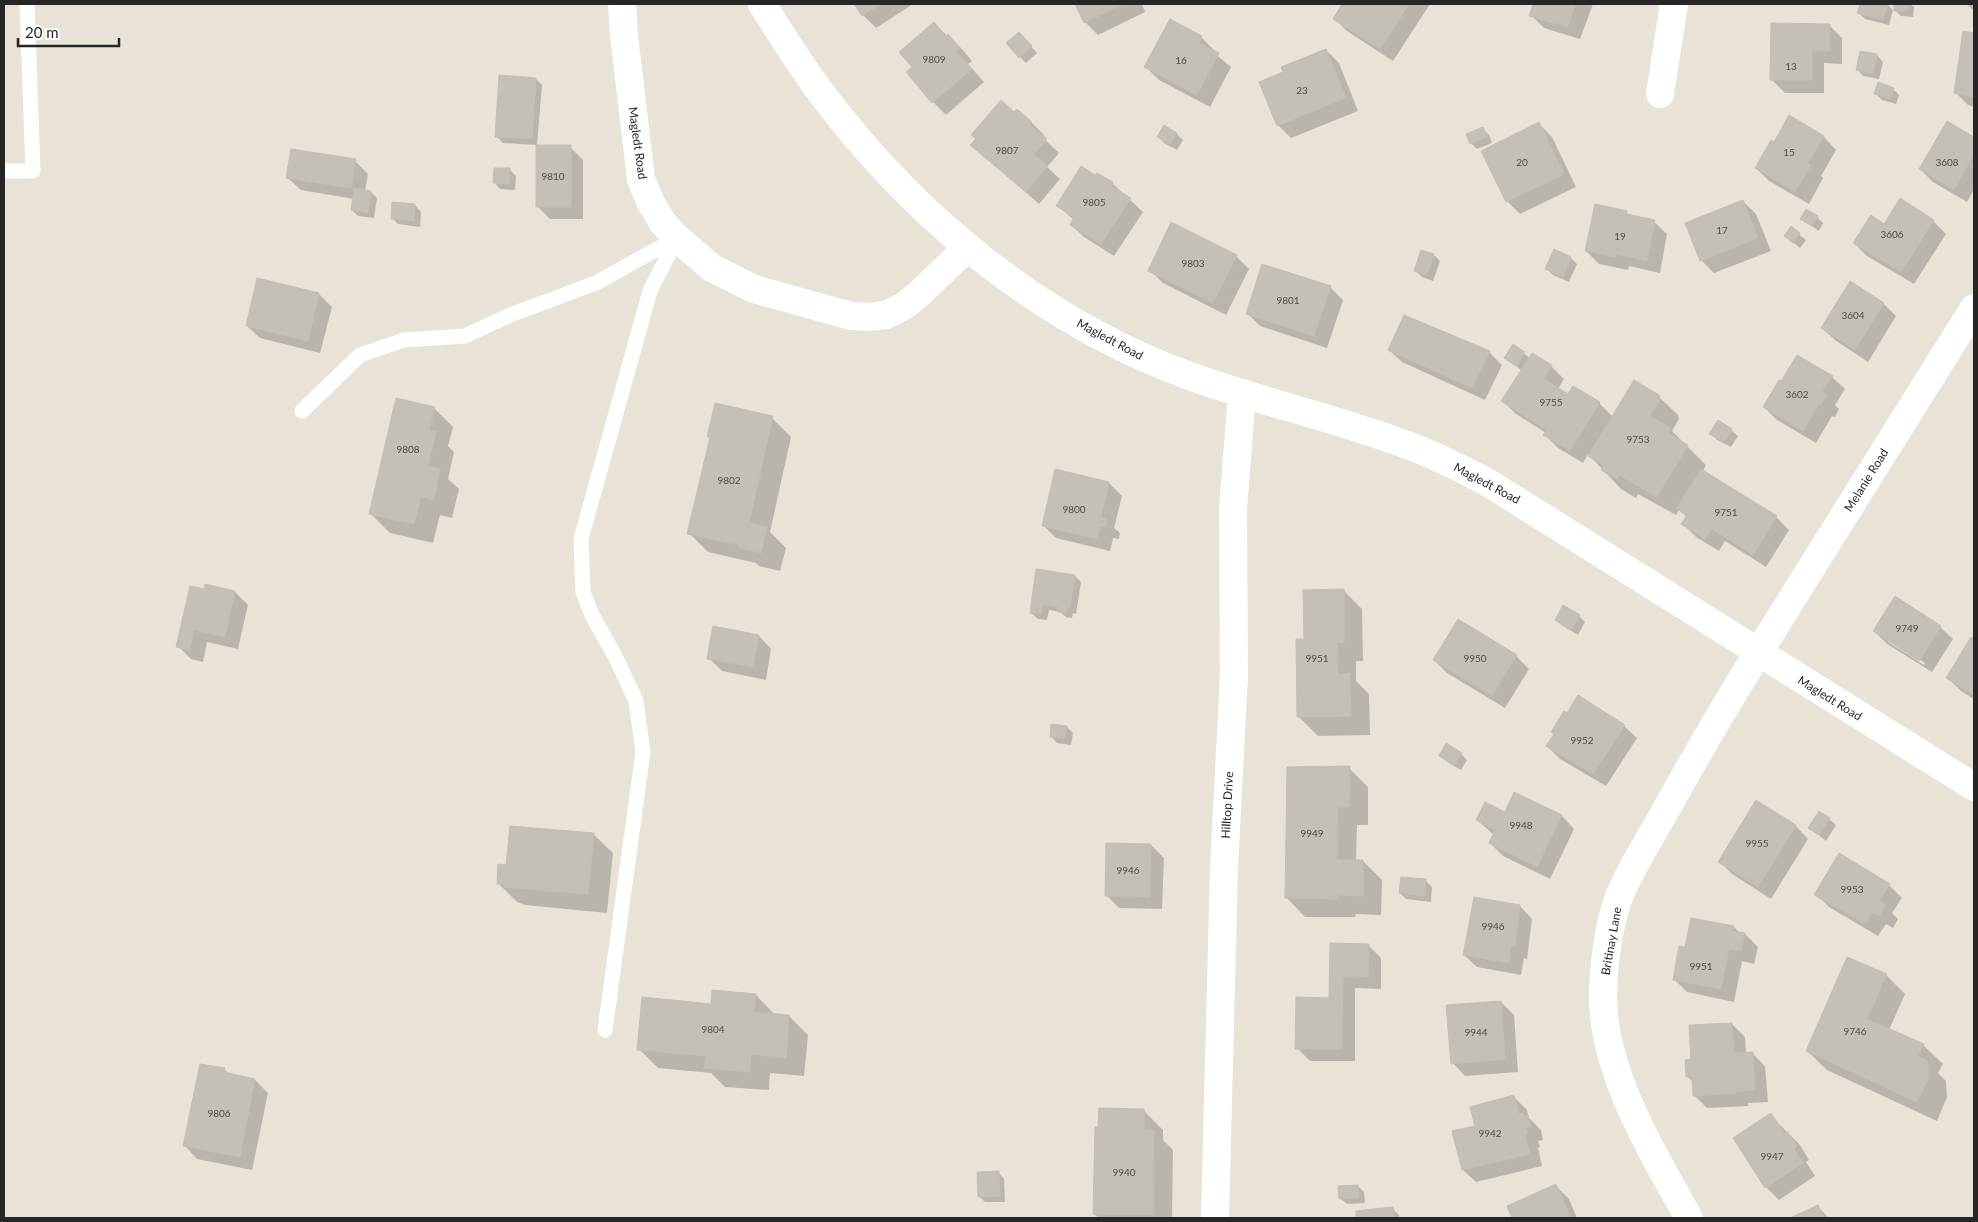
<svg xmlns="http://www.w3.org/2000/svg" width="1978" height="1222" font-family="Lato,sans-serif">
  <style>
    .shadow { fill: #0003; fill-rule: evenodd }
    .building { fill: #c4c0b7; stroke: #c4bfb2 }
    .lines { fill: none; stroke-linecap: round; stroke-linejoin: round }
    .lane { stroke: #fff; stroke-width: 15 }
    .street { stroke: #fff; stroke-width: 28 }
    .secondary { stroke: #fff; stroke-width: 28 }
    .labels { text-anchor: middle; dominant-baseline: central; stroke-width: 4.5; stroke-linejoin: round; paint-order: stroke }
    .number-label { font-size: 10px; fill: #4e4c4a }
    .street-label { font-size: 12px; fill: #262626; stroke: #fff }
  </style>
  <rect width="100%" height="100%" fill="#e9e3d7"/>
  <path class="shadow" d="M856,4H913L876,28L863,15Z
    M1077,4H1142L1145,12L1098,35L1085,22Z
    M1344,4H1430L1393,61L1347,31L1334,18Z
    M1534,4H1593L1580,39L1544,28L1531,15Z
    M1861,4H1887L1893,10L1889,25L1865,19L1859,13Z
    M1895,4H1910L1914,7L1913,17L1901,16L1895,10Z
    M1967,4H1974V11Z
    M934,24L961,48L972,61L968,64L984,82L946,115L933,102L913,67Z
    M1829,25L1842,38V64L1824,63V93H1785L1772,80Z
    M1964,32L1974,34V107L1968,105L1955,92Z
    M1201,37L1214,50L1213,52L1231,67L1210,107L1159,80L1146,67Z
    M1025,40L1037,53L1026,63L1020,57Z
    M1326,50L1339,63L1358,111L1291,138L1278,125L1285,73Z
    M1861,52L1877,55L1883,62L1879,79L1863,76L1857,69Z
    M536,79L542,85L537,145L503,143L496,136Z
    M1893,89L1899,95L1896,104L1882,100L1876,94Z
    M1790,117L1824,137L1836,150L1821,176L1823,178L1809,204L1769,181L1756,168L1775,144Z
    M1031,122L1044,135L1042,137L1059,153L1047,167L1060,179L1039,204L972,145Z
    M1947,123L1974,139V189L1967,202L1933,182L1920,169Z
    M1539,124L1552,137L1576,187L1520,214L1507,201Z
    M1483,129L1489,135L1492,143L1477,149L1471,143Z
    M1176,133L1183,140L1177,150L1164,143L1158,136Z
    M570,147L583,160V219H550L537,206Z
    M355,161L368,174L365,191L371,192L377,198L374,218L358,216L352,210L354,199L301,190L288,178Z
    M510,170L516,176L515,190L500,189L494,182Z
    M1096,177L1112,183L1143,212L1114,256L1084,237L1071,225L1074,220L1058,206Z
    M1743,201L1756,214L1771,251L1714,273L1701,260Z
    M415,205L421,212L420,227L398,224L392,218Z
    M1626,212L1631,217L1654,222L1667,234L1660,273L1629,266L1628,270L1599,264L1586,251Z
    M1817,217L1823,223L1819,231L1802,219Z
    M1933,221L1946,234L1914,284L1867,256L1854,243L1885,225Z
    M1791,228L1806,240L1800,248L1785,236Z
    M1555,251L1571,258L1577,264L1569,282L1553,275L1547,269Z
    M1434,255L1440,261L1433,281L1422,277L1416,271Z
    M1236,256L1249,269L1226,315L1163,283L1150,270Z
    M258,279L319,294L332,307L320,353L260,338L247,326Z
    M1330,287L1343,300L1327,348L1260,326L1247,313Z
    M1884,304L1896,316L1868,362L1835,340L1822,328Z
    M1513,346L1530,358L1532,354L1551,366L1564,379L1558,389L1569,396L1599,403L1613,417L1658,396L1678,415L1679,419L1672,431L1706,465L1703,471L1776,517L1789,530L1766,567L1725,541L1719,551L1696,537L1683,524L1687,517L1679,510L1676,515L1638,494L1636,498L1621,489L1588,454L1583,463L1558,448L1545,435L1546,433L1516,414L1503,401L1522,371L1505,357Z
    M1389,350L1489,352L1502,365L1485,400L1402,362Z
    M1832,377L1845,389L1835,405L1839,409L1835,417L1832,416L1816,443L1777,420L1764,407Z
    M434,408L453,427L448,446L454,452L448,479L459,489L452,518L440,515L433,543L390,533L371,514Z
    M772,418L791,437L770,532L786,548L780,571L759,566L756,563L708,552L689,533L711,439L708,436Z
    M1731,430L1738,436L1731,447L1717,440L1711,433Z
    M1056,471L1109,483L1122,496L1114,528L1120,533L1119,539L1113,538L1110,551L1056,538L1044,526Z
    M1075,576L1081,582L1076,614L1073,613L1072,618L1066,617L1060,612L1049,610L1047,620L1038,619L1031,613Z
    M205,590L235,592L248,605L238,649L207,642L203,662L191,659L178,646Z
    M1343,590L1362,609L1363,661H1356V681L1369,694L1370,735L1318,736L1298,716L1305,640Z
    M1579,616L1585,622L1578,635L1563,626L1556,620Z
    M1940,627L1953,639L1932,672L1887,644L1874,631ZM1888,639L1925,663L1924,665L1888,642Z
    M759,636L771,649L766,680L722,671L709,658Z
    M1971,639L1974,641V699L1961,691L1948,678Z
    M1516,656L1529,669L1505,708L1447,673L1434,660Z
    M1624,726L1637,738L1606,786L1560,759L1547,746Z
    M1067,727L1073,733L1071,745L1057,743L1051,736Z
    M1461,754L1467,760L1461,770L1447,762L1440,756Z
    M1349,768L1368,787V825H1357L1356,861H1363L1382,880L1381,915L1356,914L1355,917H1305L1286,897Z
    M1515,794L1562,816L1574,829L1550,879L1503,856L1490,843L1494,835L1477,820L1505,814Z
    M1756,802L1796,826L1808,839L1771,899L1732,874L1719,861Z
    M1829,819L1836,825L1826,841L1810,828Z
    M593,834L613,853L607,913L525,905L517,902L498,883L507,867Z
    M1151,845L1164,858L1162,909L1119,908L1106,895Z
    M1426,881L1432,887L1431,902L1406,899L1400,893Z
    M1889,885L1902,898L1892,913L1898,919L1893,928L1886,924L1878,936L1829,907L1816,894Z
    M1520,906L1532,919L1527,959L1524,958L1521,975L1477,967L1464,955Z
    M1692,919L1734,927L1740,933L1745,934L1758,947L1754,964L1742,961L1734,1002L1687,992L1674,979L1686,949Z
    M1331,944L1368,945L1381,958V989L1355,988V1061H1310L1297,1048L1331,999Z
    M1886,975L1905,994L1889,1030L1923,1045L1943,1064L1938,1073L1946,1081L1947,1097L1937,1121L1827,1070L1807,1051Z
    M756,995L775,1015L789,1016L808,1035L804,1076L770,1073L769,1090L725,1087L711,1073L658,1068L639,1049L712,1005Z
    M1501,1002L1514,1015L1518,1072L1465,1076L1453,1063Z
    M1732,1024L1745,1037L1746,1053H1752L1765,1066L1768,1102L1748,1103V1106L1707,1108L1694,1095L1693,1082L1687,1076L1692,1061Z
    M201,1065L225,1070L230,1075L255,1080L268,1093L252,1170L197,1159L185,1146Z
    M1514,1097L1527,1110L1529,1118L1541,1130L1543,1140L1538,1141L1540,1147L1538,1148L1542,1166L1476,1182L1463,1170L1476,1127Z
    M1144,1111L1163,1130V1140L1173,1150L1172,1218H1099L1094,1214L1100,1129Z
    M1770,1115L1800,1145L1809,1160L1806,1162L1815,1176L1779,1200L1766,1187Z
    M998,1172L1004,1179L1005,1202H985L979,1196Z
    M1358,1186L1364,1192L1365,1203L1347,1204L1340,1198Z
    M1556,1186L1569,1199L1577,1218H1513L1508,1206Z
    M1818,1207L1829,1218H1793Z
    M1393,1209L1399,1215V1218H1358L1357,1212Z"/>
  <path class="building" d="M854,4H880L862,16Z
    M1075,4H1123L1084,23Z
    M1342,4H1409L1380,49L1333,19Z
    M1533,4H1576L1567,27L1529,16Z
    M1860,4H1888L1883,20L1857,13Z
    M1894,4H1908V11H1894Z
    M1170,19L1202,36L1199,43L1219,53L1197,95L1144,67Z
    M934,22L946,36L948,34L960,48L956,51L972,69L932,103L906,72L912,67L899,52Z
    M1771,23L1830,24V51H1812V80H1770Z
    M1963,31L1974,33V97L1954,93Z
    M1019,32L1032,46L1019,58L1006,43Z
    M1326,49L1346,98L1277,126L1259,82L1283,72L1281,67Z
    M1860,51L1877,54L1873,74L1856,70Z
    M499,75L536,78L532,139L495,137Z
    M1878,82L1894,88L1890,99L1874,94Z
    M1001,100L1014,112L1017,109L1032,122L1029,124L1047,139L1034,154L1048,166L1026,192L970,145L976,139L971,135Z
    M1789,115L1824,136L1808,163L1811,165L1795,192L1755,168L1771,140L1774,142Z
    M1947,121L1974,137V154L1954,190L1919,169Z
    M1539,122L1564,174L1506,202L1481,151Z
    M1164,125L1177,133L1170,144L1157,137Z
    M1483,127L1487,137L1470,144L1466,134Z
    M536,145H571V207H536Z
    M291,149L356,159L351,188L286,178Z
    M1081,166L1095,175L1097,173L1113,182L1111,186L1131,198L1101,244L1070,225L1074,217L1056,206Z
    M494,168H510V184L493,183Z
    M354,188L371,191L368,213L351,210Z
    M1900,198L1934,220L1901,272L1853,243L1871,215L1884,224Z
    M1743,200L1758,238L1700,261L1685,223Z
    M392,202L415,204L414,221L391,219Z
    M1595,204L1627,211L1626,214L1655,220L1647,261L1616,254L1615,257L1585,251Z
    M1806,209L1818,216L1812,226L1800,219Z
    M1171,222L1237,255L1213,303L1148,271Z
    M1791,226L1800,233L1793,243L1784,236Z
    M1554,249L1571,257L1563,277L1545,269Z
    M1421,250L1434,254L1427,275L1414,271Z
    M1262,264L1331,286L1314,336L1246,314Z
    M257,278L319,293L308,341L246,326Z
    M1850,281L1884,303L1855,350L1821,328Z
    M1404,315L1490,351L1472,388L1388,350Z
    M1513,344L1525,352L1516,366L1504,358Z
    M1532,353L1552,365L1544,379L1568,394L1573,386L1600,402L1570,451L1543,435L1547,430L1501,401Z
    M1797,355L1833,376L1822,392L1827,395L1821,405L1819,404L1803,431L1763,407L1779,380L1781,381Z
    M1634,380L1659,395L1660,399L1650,416L1671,428L1668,433L1688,445L1657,497L1619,475L1617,479L1601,470L1603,465L1588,456Z
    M396,398L435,407L429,430L436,432L428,466L440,469L434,500L421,497L414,524L369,514Z
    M715,403L773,416L749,523L767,527L761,553L738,547L739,545L687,534L710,437H707Z
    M1718,420L1732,429L1724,442L1709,434Z
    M1055,469L1109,482L1101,517L1107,519L1106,527L1100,526L1097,539L1042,526Z
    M1701,469L1777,516L1753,555L1712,529L1705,539L1681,524L1687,515L1676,509Z
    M1036,569L1075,575L1070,608H1067L1066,613L1058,612V607L1043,604L1041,614L1030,613Z
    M205,584L235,591L225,637L194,630L190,650L176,647L190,586L204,589Z
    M1344,589V642L1337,643L1338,674L1350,673L1351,716L1297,717L1296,639H1304L1303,590Z
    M1895,596L1941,626L1919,661L1873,631Z
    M1563,605L1580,615L1571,630L1555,620Z
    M1458,619L1517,655L1492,696L1433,660Z
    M713,626L759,635L753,667L707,659Z
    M1971,637L1974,639V695L1946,678Z
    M1578,695L1625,725L1593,774L1546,746L1554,734L1551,732L1564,711L1567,713Z
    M1051,724L1067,726L1065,739L1050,737Z
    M1446,743L1462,753L1455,765L1439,756Z
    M1350,766L1349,807H1338L1337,860H1363V896L1337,895L1336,899L1285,898L1287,767Z
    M1514,792L1562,815L1537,867L1489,843L1495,830L1476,820L1485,802L1505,812Z
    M1756,800L1796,825L1758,887L1718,862Z
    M1819,811L1830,818L1819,835L1808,828Z
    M510,826L594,833L588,894L504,887V884H497L498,864L506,865Z
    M1106,843L1151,844L1150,897L1105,896Z
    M1839,853L1890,884L1879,901L1886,905L1880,916L1873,912L1865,924L1814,895Z
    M1401,877L1426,879L1425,896L1399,893Z
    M1474,897L1520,905L1515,947L1511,946L1509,963L1463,955Z
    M1691,918L1734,926L1733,931L1745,933L1741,951L1729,949L1721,989L1673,980L1679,946L1685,947Z
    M1330,943L1369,944L1368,977L1343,976L1342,1049H1295L1296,997L1329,998Z
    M1847,957L1887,974L1867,1019L1924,1044L1918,1056L1927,1060L1929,1077L1917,1102L1806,1051Z
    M712,990L756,994L754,1012L789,1015L786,1058L751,1054L750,1072L704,1068L706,1056L637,1050L642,997L711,1004Z
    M1501,1001L1505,1059L1451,1064L1446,1005Z
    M1732,1023L1734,1053L1753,1052L1755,1090L1736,1091V1093L1693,1096L1692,1077H1686L1685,1060L1691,1059L1689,1025Z
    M200,1064L225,1068L224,1072L255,1079L240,1157L183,1146Z
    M1514,1095L1519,1114L1523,1113L1524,1116L1528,1115L1531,1127L1526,1128L1528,1134L1525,1135L1530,1154L1462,1170L1452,1131L1475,1126L1470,1107Z
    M1099,1108L1144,1109V1130H1154L1153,1215L1093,1214L1095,1127H1098Z
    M1771,1113L1784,1133L1787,1131L1797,1146L1794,1149L1803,1163L1765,1188L1733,1138Z
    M999,1171L1000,1196L978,1197L977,1172Z
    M1556,1184L1571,1218H1512L1507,1206Z
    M1358,1185L1359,1198L1339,1199L1338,1186Z
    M1818,1205L1824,1218H1790Z
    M1393,1207L1394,1218H1356V1211Z"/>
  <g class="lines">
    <path class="lane" d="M4,171H33L27,4
      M302,411L360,355L404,340L465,336L510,315L596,283L677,238
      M605,1030L643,752L636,701L616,658L592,615L583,592L581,539L650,291L677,238"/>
    <path class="street" d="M622,4L624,36L641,179L651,203L663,223L677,238L712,268L754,289L851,316L868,317L886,315L904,306L920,293L967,248
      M1660,94L1674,4
      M1215,1218L1224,867L1234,675L1233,509L1242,393
      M1689,1218C1653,1154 1604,1074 1603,999C1603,969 1608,926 1619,897C1630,869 1648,842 1663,815C1694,759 1726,704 1760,650C1831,536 1903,422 1974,308"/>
    <path class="secondary" d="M762,4C781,34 800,65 822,94C915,218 1041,321 1187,375C1260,402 1337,418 1410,446C1437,456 1462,469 1487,482L1974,787"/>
  </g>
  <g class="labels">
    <g class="number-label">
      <text x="934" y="59">9809</text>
      <text x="1181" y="60">16</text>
      <text x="1791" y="66">13</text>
      <text x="1302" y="90">23</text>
      <text x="1007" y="150">9807</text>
      <text x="1789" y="152">15</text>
      <text x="1522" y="162">20</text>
      <text x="1947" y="162">3608</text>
      <text x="553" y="176">9810</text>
      <text x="1094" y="202">9805</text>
      <text x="1722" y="230">17</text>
      <text x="1892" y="234">3606</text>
      <text x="1620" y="236">19</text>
      <text x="1193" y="263">9803</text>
      <text x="1288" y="300">9801</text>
      <text x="1853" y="315">3604</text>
      <text x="1797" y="394">3602</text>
      <text x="1551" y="402">9755</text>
      <text x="1638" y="439">9753</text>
      <text x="408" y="449">9808</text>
      <text x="729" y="480">9802</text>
      <text x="1074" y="509">9800</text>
      <text x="1726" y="512">9751</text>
      <text x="1907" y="628">9749</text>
      <text x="1317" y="658">9951</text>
      <text x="1475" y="658">9950</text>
      <text x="1582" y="740">9952</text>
      <text x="1521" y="825">9948</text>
      <text x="1312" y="833">9949</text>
      <text x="1757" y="843">9955</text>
      <text x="1128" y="870">9946</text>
      <text x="1852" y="889">9953</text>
      <text x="1493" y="926">9946</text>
      <text x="1701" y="966">9951</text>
      <text x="713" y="1029">9804</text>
      <text x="1855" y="1031">9746</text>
      <text x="1476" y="1032">9944</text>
      <text x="219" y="1113">9806</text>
      <text x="1490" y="1133">9942</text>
      <text x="1772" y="1156">9947</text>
      <text x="1124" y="1172">9940</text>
    </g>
    <g class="street-label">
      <text transform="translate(638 143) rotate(82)">Magledt Road</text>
      <text transform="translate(1110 339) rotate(28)">Magledt Road</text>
      <text transform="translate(1866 480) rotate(-58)">Melanie Road</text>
      <text transform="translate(1487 483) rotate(28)">Magledt Road</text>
      <text transform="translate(1830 698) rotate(32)">Magledt Road</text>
      <text transform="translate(1227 805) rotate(-87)">Hilltop Drive</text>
      <text transform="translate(1611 941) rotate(-80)">Britinay Lane</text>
    </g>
  </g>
  <rect width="1978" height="1222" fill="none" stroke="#262626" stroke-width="10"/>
  <path d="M18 38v8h101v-8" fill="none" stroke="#262626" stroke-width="2.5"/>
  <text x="25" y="38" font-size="15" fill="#262626" stroke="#ffffff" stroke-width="4" paint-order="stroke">20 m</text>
</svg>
